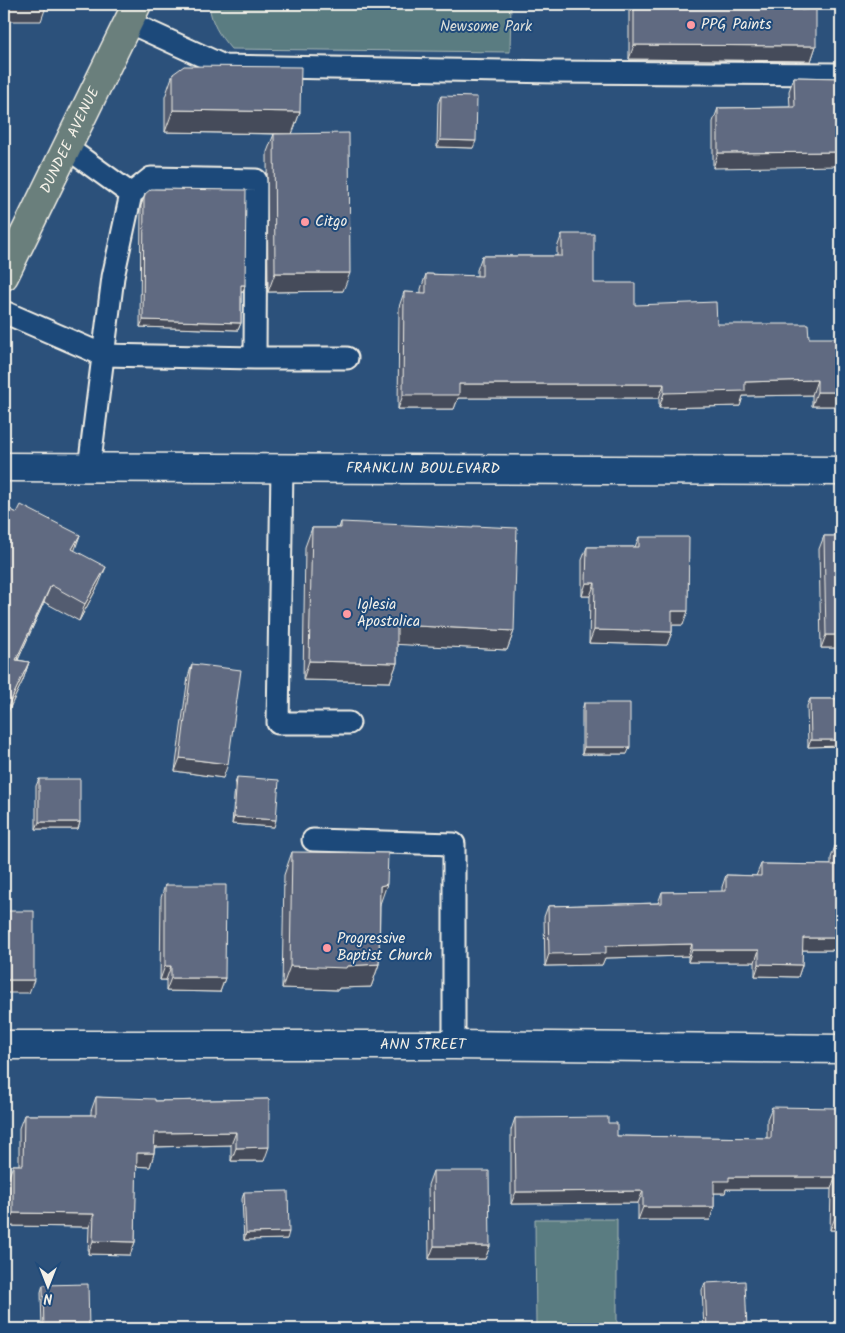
<svg xmlns="http://www.w3.org/2000/svg" width="845" height="1333" font-family="Kalam,sans-serif">
  <style>
    .green { fill: #5a7c81; stroke: #a7b6b4 }
    .lines { fill: none; stroke-linecap: round; stroke-linejoin: round }
    .lane-casing { stroke: #f4f1e8; stroke-width: 25 }
    .street-casing { stroke: #f4f1e8; stroke-width: 31 }
    .primary-casing { stroke: #f4f1e8; stroke-width: 31 }
    .lane { stroke: #1f4a7a; stroke-width: 21 }
    .street { stroke: #1f4a7a; stroke-width: 28 }
    .primary { stroke: #6b7f7c; stroke-width: 28 }
    .wall { fill: #535c6f; stroke: #f4f1e8 }
    .shaded-wall { fill: #444b5a; stroke: #f4f1e8 }
    .building { fill: #616b81; stroke: #f4f1e8 }
    .poi-dot { fill: #ff9aa2; stroke: #1f4a7a; stroke-width: 2 }
    .labels { text-anchor: middle; dominant-baseline: central; stroke-width: 4; stroke-linejoin: round; paint-order: stroke }
    .poi-label { font-size: 15px; fill: #f4f1e8; stroke: #1f4a7a; text-anchor: start }
    .park-label { font-size: 15px; fill: #dddfd9; stroke: #1f4a7a }
    .street-label { font-size: 15px; fill: #f4f1e8; stroke: #1f4a7a }
  </style>
  <rect width="100%" height="100%" fill="#2c517b"/>
  <filter id="ink" filterUnits="userSpaceOnUse"><feTurbulence type="fractalNoise" baseFrequency=".02" numOctaves="2"/><feDisplacementMap in="SourceGraphic" scale="10" xChannelSelector="R" yChannelSelector="G"/><feConvolveMatrix kernelMatrix="1 2 1 2 8 2 1 2 1" color-interpolation-filters="sRGB"/></filter>
  <g filter="url(#ink)">
    <path class="green" d="M209,4H511L510,52L231,49C219,35 211,23 209,4Z
      M535,1219H617V1329H536Z"/>
    <g class="lines">
      <defs>
        <path id="lane" d="M128,22L224,66L556,72L841,74
          M66,147L131,194L113,277L89,468
          M4,312L103,355L255,358L256,180L151,178L131,194
          M255,358H347
          M282,468L278,723H349
          M313,840L454,844V1045"/>
        <g id="street">
          <path id="s1" d="M4,467L841,471"/>
          <path id="s2" d="M4,1045H454L841,1049"/>
        </g>
        <g id="primary">
          <path id="s3" d="M4,276L137,4"/>
        </g>
      </defs>
      <use href="#lane" class="lane-casing"/>
      <use href="#street" class="street-casing"/>
      <use href="#primary" class="primary-casing"/>
      <use href="#lane" class="lane"/>
      <use href="#street" class="street"/>
      <use href="#primary" class="primary"/>
    </g>
    <path class="wall" d="M629,4H801V10L816,46L811,61L629,59Z
      M173,74L300,112L292,134L343,291L268,292L267,152L274,134L165,132V97Z
      M794,77L841,78L713,168V122L718,108L790,107L789,91Z
      M441,96L473,148L437,147L438,103Z
      M145,194L245,285L243,292H241V323L238,330L140,327L141,206Z
      M562,234L594,283L635,305L717,324L809,338L841,406H812V395L743,396L740,406L659,408V398H458L454,409H398L399,307L404,292L421,293V289L426,274L477,276V270L482,256H557V248Z
      M4,506L17,513L80,535L74,550L99,584L79,621L44,602L18,660L29,662L23,680L4,720Z
      M341,522L514,631L507,650L397,644V663L390,682L303,680L305,547L312,528H339Z
      M824,536H841V648H821L819,549Z
      M639,537L683,625H672V632L667,645L589,643L590,596H582V560L587,547H635Z
      M192,664L223,778L175,771L188,677Z
      M810,699H841V746L808,747L807,706Z
      M584,703L627,754H582V710Z
      M237,777L274,827L232,824L235,784Z
      M39,779L80,822L78,829H36V786Z
      M835,846L841,950H802V965L798,977L755,976V962H688V956L605,958L602,965L545,966L544,917L548,906L658,903L662,892H722V887L726,875L756,876L761,864L831,865V858Z
      M292,852L380,904L379,964L371,987L339,988L338,990L282,988L284,875Z
      M165,885L225,978L220,992L166,991V980H160L161,898Z
      M96,1097L155,1101L269,1099L264,1161H231V1145L155,1147L154,1153L150,1167L136,1166L135,1242L130,1255L88,1254L89,1227L8,1226V1179L13,1165H19V1128L24,1115H91V1111Z
      M772,1107L840,1176H841V1230H830L831,1189H726L725,1193H714V1207L710,1220H638V1203L511,1204V1130L515,1118L608,1123L617,1136L767,1138V1119Z
      M433,1171L490,1246L485,1259H429L428,1185Z
      M244,1192L287,1239L244,1240L242,1199Z
      M705,1283L747,1329H704L702,1290Z
      M43,1285L89,1329H42L41,1292Z"/>
    <path class="shaded-wall" d="M4,4H47L41,21H4Z
      M634,45L816,46L811,61L629,59Z
      M173,110L300,112L292,134L165,132Z
      M440,140L476,141L473,148L437,147Z
      M841,152V166L713,168L718,153Z
      M275,273H350L343,291L268,292Z
      M241,285H245L243,292H238Z
      M143,320L241,323L238,330L140,327Z
      M817,380L812,395L743,396L740,406L659,408L664,393L745,382Z
      M459,384H664L659,398H458L454,409H398L403,395Z
      M817,392H841V406H812Z
      M80,535L74,552L72,549Z
      M106,567L99,584L79,621L85,604Z
      M586,583H595L590,596H582Z
      M51,585L44,602L10,677L16,660Z
      M672,611H688L683,625H667Z
      M397,625L514,631L507,650L390,644Z
      M594,630L672,632L667,645L589,643Z
      M826,635H841V648H821Z
      M309,661L397,663L390,682L303,680Z
      M29,662L23,680L4,720V715Z
      M811,740H841V746L808,747Z
      M584,747H630L627,754H582Z
      M180,758L228,764L223,778L175,771Z
      M234,817L276,820L274,827L232,824Z
      M39,822H80L78,829H36Z
      M387,884L379,907L380,886Z
      M803,938H841V950H798Z
      M692,944L688,956L605,958L602,965L545,966L549,954L606,946Z
      M692,950H759L755,962H688Z
      M379,964L371,987L339,988L338,990L282,988L290,966H347Z
      M759,964L802,965L798,977L755,976Z
      M165,966H171L166,980H160Z
      M171,978H225L220,992L166,991Z
      M4,980H34L29,993H4Z
      M236,1132L231,1145L150,1147L155,1133Z
      M269,1147L264,1161H231L236,1148Z
      M137,1153H154L150,1167L132,1166Z
      M729,1177H835L831,1189H726L725,1193H710L714,1181Z
      M643,1191L638,1203L511,1204L516,1192Z
      M643,1207H714L710,1220H638Z
      M13,1213L94,1214L89,1227L8,1226Z
      M835,1218H841V1230H830Z
      M289,1232L287,1239L244,1240L246,1233Z
      M93,1241L135,1242L130,1255L88,1254Z
      M434,1246H490L485,1259H429Z"/>
    <path class="building" d="M634,4H801V10L816,9V46L634,45Z
      M184,66L301,67L300,112L173,110V74Z
      M794,77L841,78V152L718,153V108L795,107Z
      M441,96L477,97L476,141L440,140Z
      M349,133L350,273H275L274,134Z
      M151,189L246,190L245,285H241V323L143,320L144,199L145,194Z
      M562,234H594V283H635V305L716,302L717,324H808L809,338H841V392H817V380L745,382V391L664,393V384H459V395H403L404,292L426,293V274L482,276V256H562Z
      M21,505L80,535L72,549L106,567L85,604L51,585L16,660L29,662L4,715V506L17,513Z
      M341,522L473,528V526L517,528L514,631L397,625V663L309,661L312,528H341Z
      M824,536H841V635H826Z
      M639,537H689L688,611H672V632L594,630L595,583H586L587,547H639Z
      M192,664L241,670L228,764L180,758Z
      M810,699H841V740H811Z
      M584,703H630V747H584Z
      M237,777L279,780L276,820L234,817Z
      M39,779H80V822H39Z
      M835,846H841V938H803L802,965L759,964V950H692V944L606,946V953L549,954L548,906L662,903V892L726,891V875L761,876V864L835,865Z
      M292,852L388,853L387,884L380,886L379,964L347,966L346,968L290,966Z
      M165,885H226L225,978H171V966H165Z
      M4,911H34V980H4Z
      M96,1097L155,1099V1101L269,1099V1147L236,1148V1132L155,1133L154,1153H137L135,1242L93,1241L94,1214L13,1213V1165H23L24,1115H96Z
      M772,1107L840,1108V1176H841V1218H835V1177H729V1181H714V1207H643V1191L516,1192L515,1118L608,1117V1123H617V1136L771,1138Z
      M433,1171H489L490,1246H434Z
      M288,1191L289,1232L246,1233L244,1192Z
      M745,1281L747,1329H707L705,1283Z
      M88,1284L89,1329H44L43,1285Z"/>
  </g>
  <g class="poi-dot">
    <circle cx="691" cy="25" r="5"/>
    <circle cx="305" cy="222" r="5"/>
    <circle cx="347" cy="614" r="5"/>
    <circle cx="327" cy="948" r="5"/>
  </g>
  <g class="labels">
    <g class="poi-label">
      <text x="701" y="25">PPG Paints</text>
      <text x="315" y="222">Citgo</text>
      <text x="357" y="605">Iglesia<tspan x="357" dy="17">Apostolica</tspan></text>
      <text x="337" y="939">Progressive<tspan x="337" dy="17">Baptist Church</tspan></text>
    </g>
    <g class="park-label">
      <text x="486" y="27">Newsome Park</text>
    </g>
    <g class="street-label">
      <text stroke="none"><textPath href="#s3" startOffset="151">DUNDEE AVENUE</textPath></text>
      <text stroke="none"><textPath href="#s1" startOffset="419">FRANKLIN BOULEVARD</textPath></text>
      <text stroke="none"><textPath href="#s2" startOffset="419">ANN STREET</textPath></text>
    </g>
  </g>
  <rect width="845" height="1333" fill="none" stroke="#1f4a7a" stroke-width="20"/>
  <rect x="10" y="10" width="825" height="1313" fill="none" stroke="#f4f1e8" stroke-width="2" filter="url(#ink)"/>
  <g transform="translate(48 1286) rotate(180)" stroke="#1f4a7a" stroke-width="4" paint-order="stroke">
  <path d="M0-4L9 19L0 12L-9 19Z" fill="#f4f1e8"/>
  <text y="-8" font-size="14" font-weight="bold" text-anchor="middle" fill="#f4f1e8">N</text>
  </g>
</svg>
